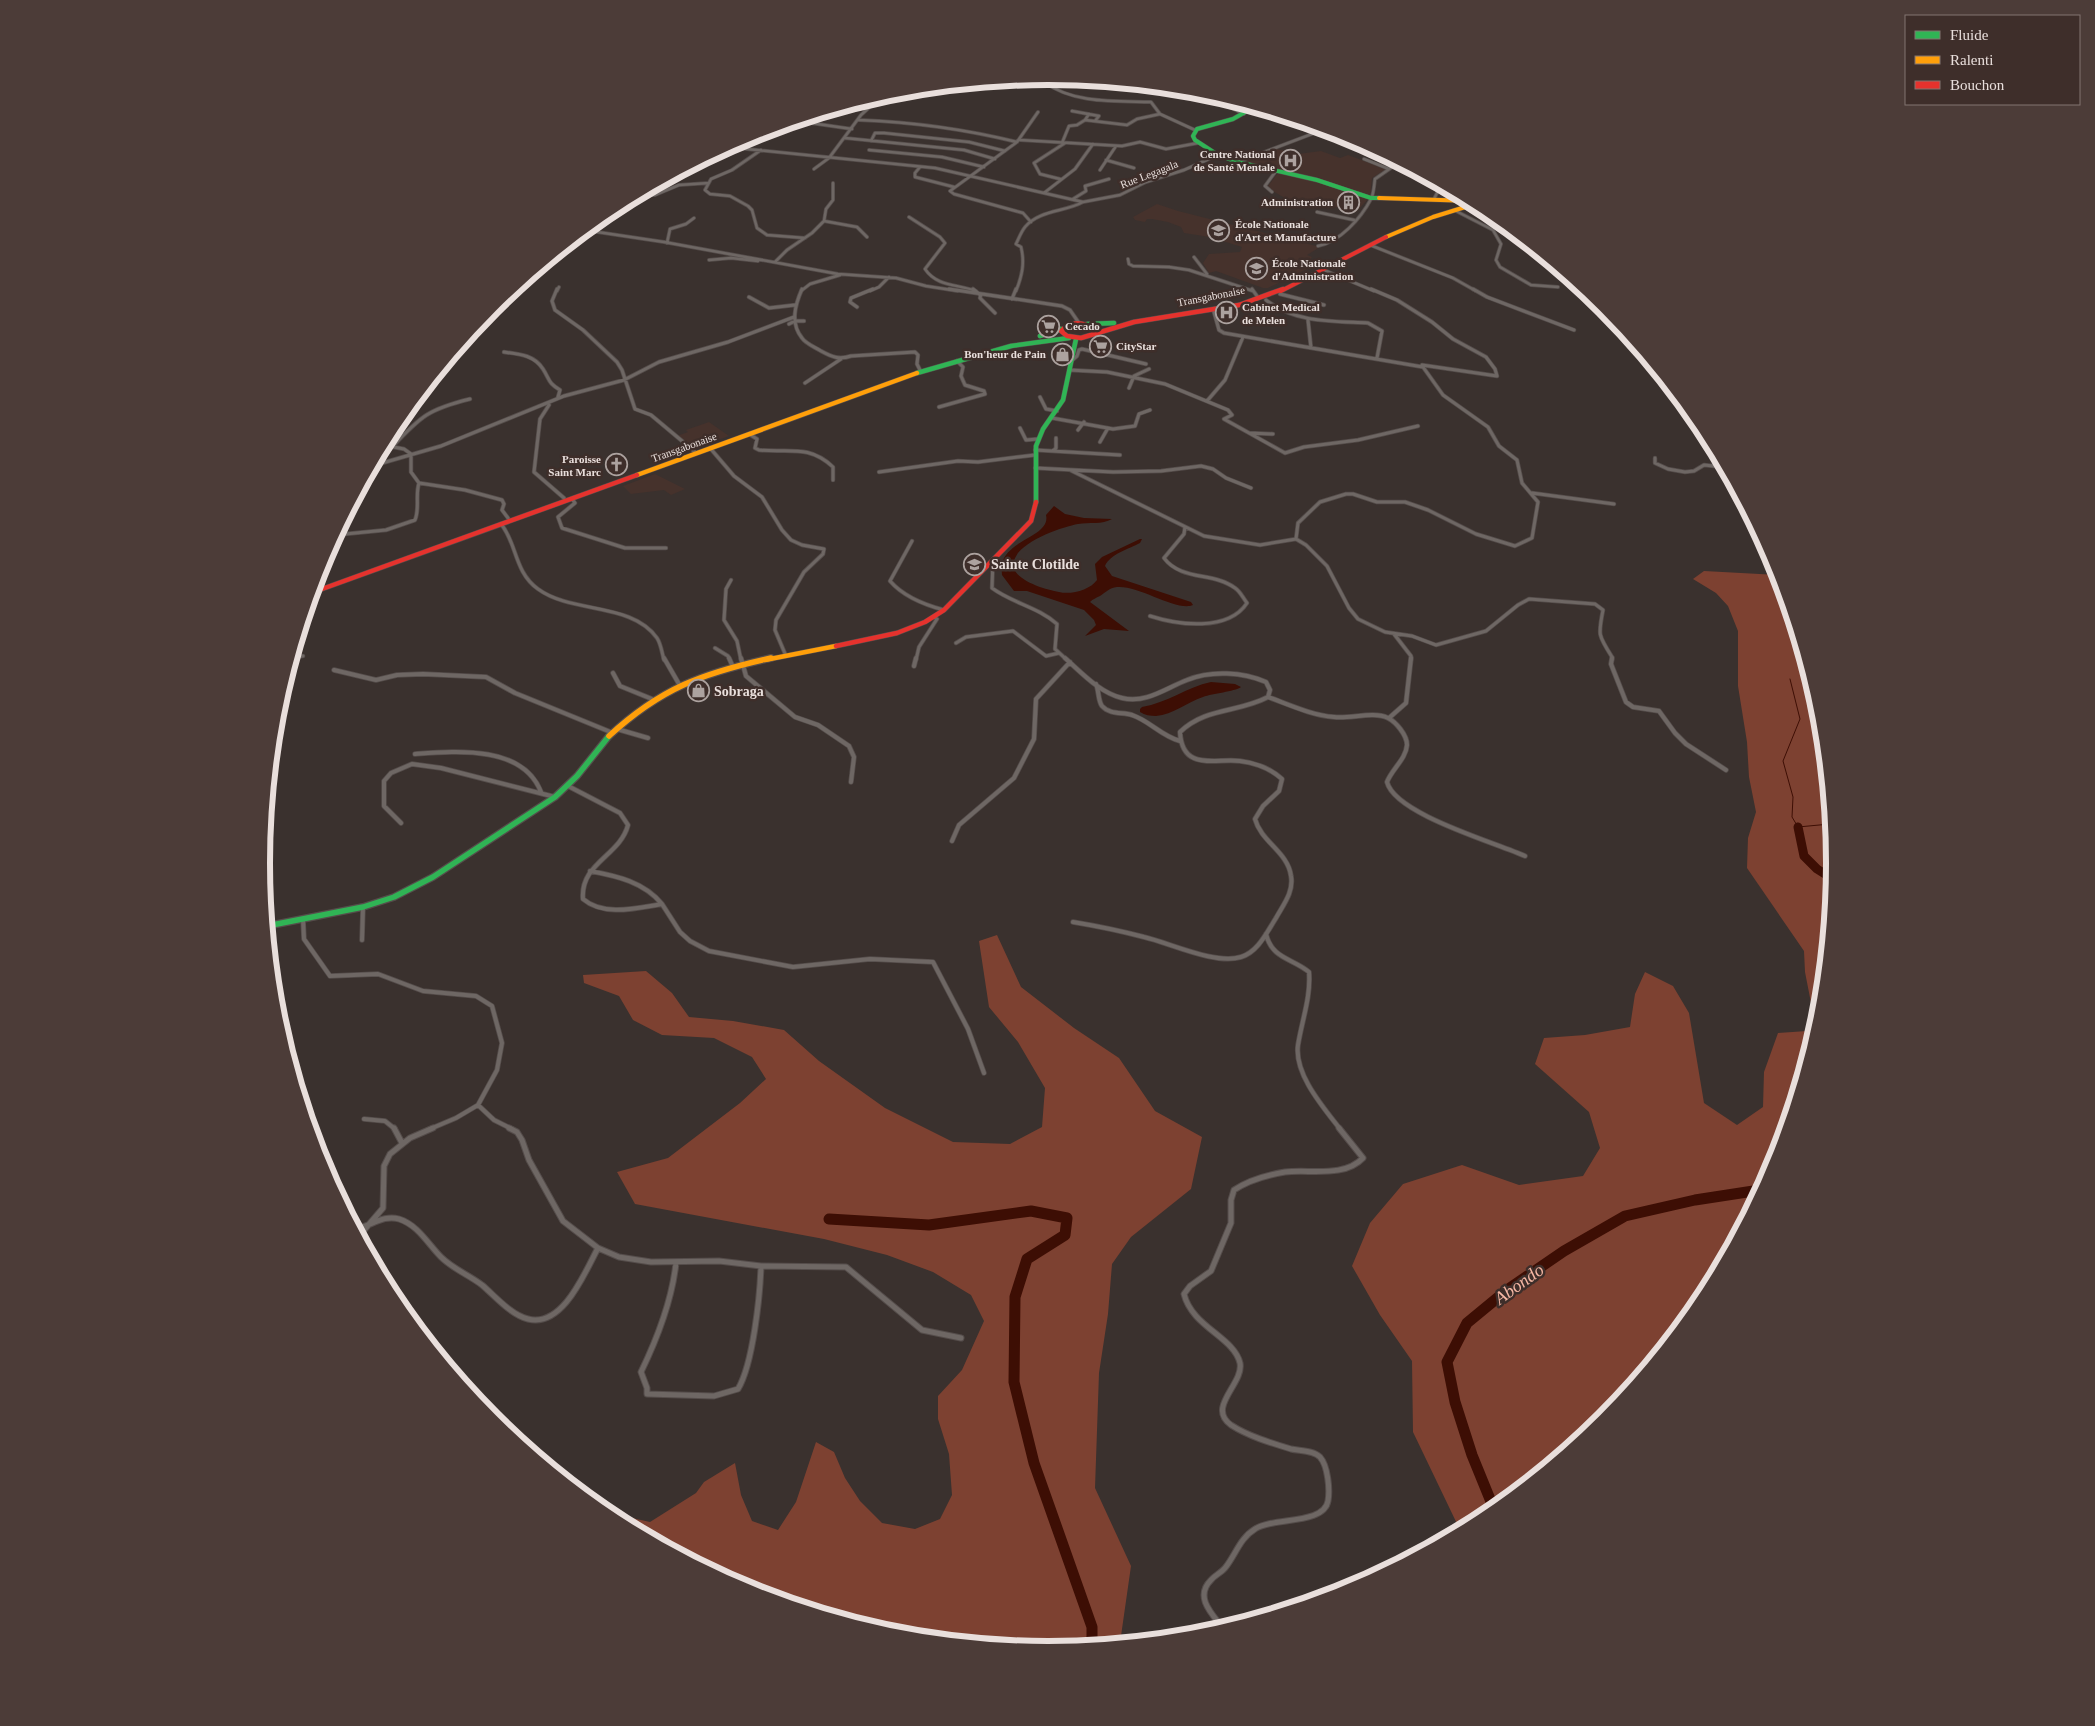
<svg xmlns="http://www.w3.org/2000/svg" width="2095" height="1726" font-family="Georgia,serif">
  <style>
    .built { fill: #46322c }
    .green { fill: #7d4131 }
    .water { fill: #3d0e04 }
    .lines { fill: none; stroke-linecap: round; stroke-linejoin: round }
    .stream { stroke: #3d0e04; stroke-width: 1 }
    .river-far1 { stroke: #3d0e04; stroke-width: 9 }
    .river { stroke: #3d0e04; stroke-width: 11 }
    .street-far3-casing { stroke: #554d4b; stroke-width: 4 }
    .street-far2-casing { stroke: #554d4b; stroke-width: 4.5 }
    .street-far1-casing { stroke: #554d4b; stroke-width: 5.5 }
    .street-casing { stroke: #554d4b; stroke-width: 7 }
    .fast-far2-casing { stroke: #554d4b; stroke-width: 5 }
    .fast-far1-casing { stroke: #554d4b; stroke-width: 5.5 }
    .fast-casing { stroke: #554d4b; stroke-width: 8 }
    .slow-far2-casing { stroke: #554d4b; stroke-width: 5 }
    .slow-far1-casing { stroke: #554d4b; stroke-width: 5.5 }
    .slow-casing { stroke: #554d4b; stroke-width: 8 }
    .jam-far1-casing { stroke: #554d4b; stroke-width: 5 }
    .jam-casing { stroke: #554d4b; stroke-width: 5.5 }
    .street-far3 { stroke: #6e6764; stroke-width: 2.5 }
    .street-far2 { stroke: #6e6764; stroke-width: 3 }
    .street-far1 { stroke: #6e6764; stroke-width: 4 }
    .street { stroke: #6e6764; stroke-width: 5 }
    .fast-far2 { stroke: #30b455; stroke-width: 4 }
    .fast-far1 { stroke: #30b455; stroke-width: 4.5 }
    .fast { stroke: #30b455; stroke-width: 5.5 }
    .slow-far2 { stroke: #ff9f0a; stroke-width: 4 }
    .slow-far1 { stroke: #ff9f0a; stroke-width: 4.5 }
    .slow { stroke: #ff9f0a; stroke-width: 5.5 }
    .jam-far1 { stroke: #e5322d; stroke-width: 4 }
    .jam { stroke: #e5322d; stroke-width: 4.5 }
    .labels { text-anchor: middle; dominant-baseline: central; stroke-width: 5; stroke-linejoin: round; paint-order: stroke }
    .far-poi-label { font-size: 11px; font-weight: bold; fill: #e9dfdc; stroke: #3e2e2a; text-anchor: start }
    .far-street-label { font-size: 11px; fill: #e9dfdc; stroke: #3e2e2a }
    .poi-label { font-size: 14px; font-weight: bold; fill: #e9dfdc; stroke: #3e2e2a; text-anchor: start }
    .near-water-label { font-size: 18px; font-style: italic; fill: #f6b7a4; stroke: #3e2e2a }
    .rim { fill: none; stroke: #e9dfdc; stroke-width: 6 }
  </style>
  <rect width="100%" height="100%" fill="#3a312e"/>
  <path class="built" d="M1277,149L1298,154L1321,151L1340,158L1348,155L1386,169L1372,178L1370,197L1356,212L1331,206L1308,204L1285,198L1271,190L1268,186L1278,173L1243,162Z
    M1157,204L1178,211L1320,247L1307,255L1312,257L1306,265L1309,268L1268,288H1263L1216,271L1209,273L1203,263L1209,254L1240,252L1242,247L1210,237L1184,233L1181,227L1168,222L1152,219H1147L1145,222L1135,220L1133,217Z
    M709,422L729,436L693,449L677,436L688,432L686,430Z
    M655,474L685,489L671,495L664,490L631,494L623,486Z"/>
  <path class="green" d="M1704,571L1778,575L1819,710L1834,863L1819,1017L1774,1164L1701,1300L1604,1420L1484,1517L1460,1530L1413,1432L1412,1361L1380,1315L1352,1266L1370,1223L1403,1184L1462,1165L1519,1185L1583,1176L1600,1148L1589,1112L1535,1064L1544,1038L1585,1035L1630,1027L1635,994L1645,972L1673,986L1689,1013L1704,1103L1737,1125L1763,1107L1764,1072L1778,1033L1807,1031L1812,1008L1805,972L1804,951L1747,868L1748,838L1756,812L1749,777L1747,742L1738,686V631L1728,606L1716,593L1693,579Z
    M997,935L1021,987L1074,1028L1119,1058L1155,1111L1202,1137L1191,1189L1131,1237L1112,1264L1108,1314L1099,1373L1095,1488L1131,1566L1120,1643L1047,1650L894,1635L746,1590L605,1512L650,1522L696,1493L704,1482L735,1463L741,1495L752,1521L778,1530L796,1502L816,1442L834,1452L845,1478L860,1501L882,1523L915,1529L940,1519L952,1495L949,1454L938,1419V1396L962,1370L984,1321L971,1295L933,1272L887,1255L824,1239L635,1204L617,1172L668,1158L740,1103L766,1079L752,1057L714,1038L662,1035L633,1020L619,996L584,983L583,975L646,971L672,993L689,1017L733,1021L784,1030L819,1061L885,1108L953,1142L1010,1144L1042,1127L1045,1088L1018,1042L989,1007L979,941Z"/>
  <path class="water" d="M1054,506L1065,514L1084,518L1112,519C1102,525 1089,522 1078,524C1061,527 1008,545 1014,568C1017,581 1046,590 1059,592C1071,595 1090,590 1097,580L1095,564L1102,557L1140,539H1142L1140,543C1129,549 1110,554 1105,566L1112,576L1191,602L1193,605C1177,612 1139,585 1117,587C1109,588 1106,592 1100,596C1096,598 1093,599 1090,602L1129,631L1104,629L1085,636L1096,625L1094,620L1084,610L1027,591H1014L1002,575C1002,572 1001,567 1002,563C1009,539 1051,536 1046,515Z
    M1211,682L1235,684L1241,687C1234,692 1213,693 1203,697C1187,702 1173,715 1156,716C1150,716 1145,715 1140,712V709L1142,707C1167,703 1187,687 1211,682Z"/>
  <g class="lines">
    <path class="stream" d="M1790,679L1800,719L1783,761L1793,797L1792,817L1798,827L1830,824"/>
    <path class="river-far1" d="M1798,827L1804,856L1817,869L1833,879"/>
    <path class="river" d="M829,1219L929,1225L1031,1211L1067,1218L1065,1235L1027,1259L1015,1297L1014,1382L1034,1463L1092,1627V1645
      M1494,1509L1472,1455L1455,1402L1447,1362L1467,1323L1507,1290L1564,1251L1625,1216L1695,1200L1760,1190"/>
    <defs>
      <path id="street-far3" d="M1044,77V82C1074,104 1115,101 1151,102L1160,114
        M864,100L876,102
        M1225,105L1244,114
        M1251,109L1276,116
        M1072,111L1099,116L1095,121
        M1089,114L1085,120L1127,125L1137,119L1160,114L1195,130
        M859,120C913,122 964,129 1017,142
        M797,121L852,129
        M845,138L964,150L995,159
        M1020,140L1122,146L1140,142L1166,149L1198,143
        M871,141L875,133H884L969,142L1005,151
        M1062,143L1069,126L1077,125L1085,120
        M727,147L935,168L1083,202L1120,195L1146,182L1184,170L1218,155
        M761,150L732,170L711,179L705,190L710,194L730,196L748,206L752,210L757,228L767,235L805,238
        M869,150L942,157L984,167
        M1364,159L1389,169
        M1106,160L1134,168
        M1238,162L1325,129
        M1395,165L1408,168
        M920,167L915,173V177L954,187
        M814,169L829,158L861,115L884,94
        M1100,170L1116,146
        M1060,179L1040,174L1034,163L1065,143
        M1272,192L1265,186L1276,171
        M1044,193L1075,169L1093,144
        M636,195H655L679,185L709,183
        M1073,199L1086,191L1085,186L1109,179
        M1434,199L1441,185
        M629,203L649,196
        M1454,210L1493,230L1501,244L1496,260L1500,267L1531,285L1558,287
        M1317,212L1354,220
        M909,217L940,237L945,243L925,269C937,287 958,284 976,291
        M824,221L857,227L867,237
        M1031,222L1023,213L954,194L950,191L1017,142L1038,112
        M584,230L664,242L838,274L896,278L926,286L958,291
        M667,243L670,229L686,224L694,218
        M1370,245L1453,278L1476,291
        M1318,246C1340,242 1361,218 1371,199C1374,193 1374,185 1375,179L1398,163
        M1194,257L1207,274
        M1128,259L1129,264L1133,266L1169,267L1189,270L1253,291
        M709,260L731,258L758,261
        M775,262L787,250L812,233L824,221L826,209L833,200V183
        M1324,270L1374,291
        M557,291L559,287
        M801,291L810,284L840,275
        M870,291L879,287L889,277
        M1016,291C1022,276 1025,263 1021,247L1016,244C1019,238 1021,232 1025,227C1039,210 1065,212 1083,202"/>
      <path id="street-far2" d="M557,289L552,301L555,310L583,330L617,362L622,370L635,409L651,415L694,451
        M802,289C795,305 790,323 802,338C806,344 815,347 821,351C832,357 839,360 851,356L915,352L918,355L917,364L920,370
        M949,289L1062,306L1070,310L1079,323
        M973,289L979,294
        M1252,289L1257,296
        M1371,289L1397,300L1432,322L1453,339L1486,357L1495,369L1497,376L1422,365
        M1473,289L1487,297L1574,330
        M981,294L980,298L995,313
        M1280,294L1324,305
        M749,297L769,308L795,305
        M1012,299L1016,289
        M1266,300C1295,323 1332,321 1368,323L1382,331L1377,358
        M857,307L850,302L851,298L873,289
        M1308,320L1311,348
        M789,324L795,321H804
        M504,352C519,354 534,355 543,369C550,380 548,383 560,390L558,397
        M1070,362L1077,356L1079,350L1082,349L1146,364
        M1069,370L1107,372L1165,384L1228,410L1232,415L1224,419L1285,453L1304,447L1358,440L1418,426
        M805,383L841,359
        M1129,388L1134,376L1149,369
        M1040,397L1046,409L1057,411
        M1207,401L1225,380L1243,337
        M549,405L540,419L534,472L564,498
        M939,407L985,394L984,391L965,385L961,376L963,367L957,361
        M1052,418L1113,429L1135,426L1139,414L1150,410
        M1020,428L1026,440L1038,439
        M1078,430L1084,422
        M1249,433L1273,434
        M749,434L757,439L755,448L759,450C788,453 809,444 833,467V480
        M1100,442L1108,428
        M383,445L404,449L411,454V472L419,483L465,490L502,500L504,504L502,510L508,518
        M393,446C421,416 429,409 470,399
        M710,448L734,476L762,497L782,530L791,540L802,545L824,549L823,554L804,572L776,620L775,630L786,656
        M1035,450L1120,455
        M1053,451L1056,448V438
        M1655,458V463L1668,469L1685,472L1694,471L1704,465L1723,467
        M372,466L441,446L564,396L624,380L659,362L728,342L794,317
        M1035,468L1113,472L1161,471L1201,466L1213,469L1226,478L1251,488
        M1070,470L1204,536L1260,545L1296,539L1298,523L1320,502L1346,494H1353L1377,502H1405L1428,510L1476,534L1515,546L1532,538L1538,502L1522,483L1517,460L1499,446L1488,427L1443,395L1423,367L1224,333L1219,330L1214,312
        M879,472L958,461L978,462L1035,455
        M1532,493L1614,504
        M572,499L575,503L558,517L562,528L625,548H666
        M501,524C517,543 514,572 538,589C572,614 632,602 657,638C661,644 662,653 664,660
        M335,535L386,530L415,520C420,508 415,495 419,483
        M1296,539L1306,545L1327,566L1349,608L1358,619L1385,632L1412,636L1436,645L1486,631L1518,605L1529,599L1595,604L1603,610C1598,635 1598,635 1612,657V660
        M912,541L890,581C903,596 925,605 944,610
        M993,559L992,588C1012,603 1038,607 1057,624L1055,649L1067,660
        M731,580L726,589L724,620L737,641L741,660
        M1150,616C1178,625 1228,632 1247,603C1243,598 1240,591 1235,588C1214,572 1181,581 1164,558L1184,534L1185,527
        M1394,634L1411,656V660
        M956,643L966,637L1013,631L1046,656L1059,653
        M715,648L728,656L730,660
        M292,657L303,656
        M916,660L919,647L937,619L934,617"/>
      <path id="street-far1" d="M664,658L679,684
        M729,658L733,667
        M741,658L746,676L795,717L818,725L849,746L854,757L851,782
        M1065,658C1082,673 1100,693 1122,698C1146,704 1166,688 1187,680C1211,670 1243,672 1266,682L1270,690L1268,697C1238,713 1206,707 1180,732C1182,772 1216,758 1240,761C1256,763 1270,768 1282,779L1279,791L1263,806L1255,819C1261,842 1288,852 1291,876C1294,892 1283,905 1276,918C1267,932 1258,952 1241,957C1215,965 1170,943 1144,937C1121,931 1097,926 1073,922
        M1612,658L1611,664L1626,702L1633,707L1659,711L1675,733L1686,744L1726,770
        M914,666L916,658
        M334,670L376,680L397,675L423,674L486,677L515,693L613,733
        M613,673L620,686L652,699
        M1096,684C1099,691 1098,701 1102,706C1110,715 1122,712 1132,715C1150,721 1161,736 1180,741
        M1268,697C1290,705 1311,715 1334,717C1351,719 1373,711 1388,718C1396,722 1407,735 1407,745C1406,759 1392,769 1387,782C1395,814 1494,842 1525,856
        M1389,718L1406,703L1411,658
        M617,729L648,738
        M415,754C456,751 523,745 541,792
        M568,786L620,813L628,825C620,856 580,863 583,899C604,917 637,908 662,904L680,932L690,941L709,951L793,967L870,959L933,962L968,1029L984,1073
        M401,823L384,806V781L391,773L412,764L441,768L555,797
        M952,841L959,825L1014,778L1034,739L1036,699L1070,662
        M590,871C617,876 644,882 662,904
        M303,919L304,939L330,976L378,974L423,991L476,996L492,1006L502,1043L497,1070L478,1105L456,1118L430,1129
        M1266,934C1272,959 1292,958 1309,972C1311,997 1302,1020 1298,1045C1294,1074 1323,1107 1340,1129
        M362,940L363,907
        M478,1105L494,1120L512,1129
        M364,1119L385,1121L395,1129"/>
      <path id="street" d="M394,1128L402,1143
        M509,1128L517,1132L522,1140L529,1160L563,1221L598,1248L619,1257L651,1262L719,1261L761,1266L846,1267L922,1330L961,1338
        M355,1229C370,1227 383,1214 399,1219C418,1225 428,1244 441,1257C453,1269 469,1275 482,1285C495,1296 511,1315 528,1319C563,1328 585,1272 598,1248
        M359,1236L383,1208L384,1166L390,1154L410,1138L433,1128
        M676,1263C672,1300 657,1339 641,1372L647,1388V1394L714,1396L738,1389C753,1364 760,1296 761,1266
        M1223,1628C1212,1614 1194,1597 1211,1580C1215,1575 1221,1573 1225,1568C1236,1554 1240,1538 1255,1529C1272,1517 1324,1525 1328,1501C1330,1490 1328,1466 1320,1457C1313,1450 1300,1451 1291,1449C1271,1443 1248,1436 1231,1425C1206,1407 1244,1384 1240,1363C1234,1337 1192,1327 1184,1294L1190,1286L1211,1271L1231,1223V1200L1234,1190C1249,1180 1267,1175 1285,1172C1310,1169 1344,1178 1363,1158L1339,1128"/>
      <path id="fast-far2" d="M1254,107L1233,119L1197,129L1193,136L1195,140L1218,155L1238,162L1317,180L1371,198H1379"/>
      <path id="fast-far1" d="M1087,324L1114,323
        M1040,336L1061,329
        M917,373L1011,346L1069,338
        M1036,502V446L1043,429L1063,400L1076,339"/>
      <path id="fast" d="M267,926L363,907L394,897L433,877L555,797L577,776L609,736"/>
      <path id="slow-far2" d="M1379,198L1471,201
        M1386,237L1433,217L1475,204"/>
      <path id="slow-far1" d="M637,475L917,373
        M765,660L836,646"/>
      <path id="slow" d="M609,736C661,688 703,673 771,658"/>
      <path id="jam-far1" d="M1281,291L1386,237"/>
      <path id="jam" d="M1093,334L1094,329C1082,321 1071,321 1061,331L1067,336L1081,338L1134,322L1239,305L1283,289
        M311,593L637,475
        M836,646L897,633L925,622L944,610L1031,521L1036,502"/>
    </defs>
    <use href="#street-far3" class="street-far3-casing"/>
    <use href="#street-far2" class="street-far2-casing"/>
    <use href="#street-far1" class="street-far1-casing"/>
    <use href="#street" class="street-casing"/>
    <use href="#fast-far2" class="fast-far2-casing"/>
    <use href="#fast-far1" class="fast-far1-casing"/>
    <use href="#fast" class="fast-casing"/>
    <use href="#slow-far2" class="slow-far2-casing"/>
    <use href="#slow-far1" class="slow-far1-casing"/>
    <use href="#slow" class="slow-casing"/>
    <use href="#jam-far1" class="jam-far1-casing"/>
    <use href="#jam" class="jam-casing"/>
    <use href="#street-far3" class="street-far3"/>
    <use href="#street-far2" class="street-far2"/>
    <use href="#street-far1" class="street-far1"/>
    <use href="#street" class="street"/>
    <use href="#fast-far2" class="fast-far2"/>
    <use href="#fast-far1" class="fast-far1"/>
    <use href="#fast" class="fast"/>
    <use href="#slow-far2" class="slow-far2"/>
    <use href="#slow-far1" class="slow-far1"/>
    <use href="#slow" class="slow"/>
    <use href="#jam-far1" class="jam-far1"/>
    <use href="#jam" class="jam"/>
  </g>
  <defs>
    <symbol id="hospital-ring" viewBox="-11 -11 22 22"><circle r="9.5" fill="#3e2e2a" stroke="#aca29f" stroke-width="1.5"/><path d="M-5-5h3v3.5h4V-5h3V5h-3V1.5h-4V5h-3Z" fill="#aca29f"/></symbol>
    <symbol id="building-ring" viewBox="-11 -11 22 22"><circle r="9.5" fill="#3e2e2a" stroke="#aca29f" stroke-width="1.5"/><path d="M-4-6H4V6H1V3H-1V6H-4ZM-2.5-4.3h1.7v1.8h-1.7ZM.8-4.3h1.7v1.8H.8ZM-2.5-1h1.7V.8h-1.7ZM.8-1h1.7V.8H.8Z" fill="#aca29f"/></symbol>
    <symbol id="university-ring" viewBox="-11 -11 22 22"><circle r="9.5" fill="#3e2e2a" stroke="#aca29f" stroke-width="1.5"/><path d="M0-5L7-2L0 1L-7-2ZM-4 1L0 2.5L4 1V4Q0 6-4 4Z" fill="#aca29f"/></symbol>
    <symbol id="supermarket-ring" viewBox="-11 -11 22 22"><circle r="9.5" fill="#3e2e2a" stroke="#aca29f" stroke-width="1.5"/><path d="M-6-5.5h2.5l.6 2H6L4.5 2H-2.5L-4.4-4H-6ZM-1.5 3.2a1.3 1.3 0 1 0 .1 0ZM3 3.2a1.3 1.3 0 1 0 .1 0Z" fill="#aca29f"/></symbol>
    <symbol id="shop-ring" viewBox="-11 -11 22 22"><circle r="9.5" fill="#3e2e2a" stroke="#aca29f" stroke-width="1.5"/><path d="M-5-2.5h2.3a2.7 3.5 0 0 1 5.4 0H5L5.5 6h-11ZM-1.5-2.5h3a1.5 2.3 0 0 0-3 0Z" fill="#aca29f"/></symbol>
    <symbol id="church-ring" viewBox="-11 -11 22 22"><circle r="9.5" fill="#3e2e2a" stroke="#aca29f" stroke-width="1.5"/><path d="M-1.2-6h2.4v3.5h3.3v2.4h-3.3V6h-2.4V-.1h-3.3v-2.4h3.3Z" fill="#aca29f"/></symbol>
    <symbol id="school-ring" viewBox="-11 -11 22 22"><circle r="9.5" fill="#3e2e2a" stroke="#aca29f" stroke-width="1.5"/><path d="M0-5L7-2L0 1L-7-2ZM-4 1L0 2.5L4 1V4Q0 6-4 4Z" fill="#aca29f"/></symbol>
  </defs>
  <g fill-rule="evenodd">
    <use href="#hospital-ring" x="1278" y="148" width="25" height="25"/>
    <use href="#building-ring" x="1336" y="190" width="25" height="25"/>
    <use href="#university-ring" x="1206" y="218" width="25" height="25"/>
    <use href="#university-ring" x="1244" y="256" width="25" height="25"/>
    <use href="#hospital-ring" x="1214" y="300" width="25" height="25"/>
    <use href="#supermarket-ring" x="1036" y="314" width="25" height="25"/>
    <use href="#supermarket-ring" x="1088" y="334" width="25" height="25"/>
    <use href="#shop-ring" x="1050" y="342" width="25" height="25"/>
    <use href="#church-ring" x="604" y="452" width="25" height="25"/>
    <use href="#school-ring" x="962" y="552" width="25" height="25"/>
    <use href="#shop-ring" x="686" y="678" width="25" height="25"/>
  </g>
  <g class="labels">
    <g class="far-poi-label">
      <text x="1275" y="154" text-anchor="end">Centre National<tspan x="1275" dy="13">de Santé Mentale</tspan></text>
      <text x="1333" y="202" text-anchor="end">Administration</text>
      <text x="1235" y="224">École Nationale<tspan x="1235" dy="13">d'Art et Manufacture</tspan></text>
      <text x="1272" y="263">École Nationale<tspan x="1272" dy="13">d'Administration</tspan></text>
      <text x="1242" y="307">Cabinet Medical<tspan x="1242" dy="13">de Melen</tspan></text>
      <text x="1065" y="326">Cecado</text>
      <text x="1116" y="346">CityStar</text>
      <text x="1046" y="354" text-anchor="end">Bon'heur de Pain</text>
      <text x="601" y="459" text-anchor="end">Paroisse<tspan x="601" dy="13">Saint Marc</tspan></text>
    </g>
    <g class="far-street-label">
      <text transform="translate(1149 174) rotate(-21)">Rue Legagala</text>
      <text transform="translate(1211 296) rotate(-11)">Transgabonaise</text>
      <text transform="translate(684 447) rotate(-20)">Transgabonaise</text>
    </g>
    <g class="poi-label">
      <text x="991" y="564">Sainte Clotilde</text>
      <text x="714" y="691">Sobraga</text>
    </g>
    <g class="near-water-label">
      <text transform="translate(1519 1284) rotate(-36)">Abondo</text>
    </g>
  </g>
  <path d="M0 0H2095V1726H0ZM270 863a778 778 0 1 1 1556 0a778 778 0 1 1-1556 0Z" fill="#4c3c38" fill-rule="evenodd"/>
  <path class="rim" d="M270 863a778 778 0 1 1 1556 0a778 778 0 1 1-1556 0Z"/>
  <rect x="1905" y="15" width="175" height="90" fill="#3e2e2a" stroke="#827571"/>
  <rect x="1915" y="31" width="25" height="8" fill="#30b455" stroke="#827571"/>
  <text x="1950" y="40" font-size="15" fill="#e9dfdc">Fluide</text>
  <rect x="1915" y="56" width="25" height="8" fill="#ff9f0a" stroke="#827571"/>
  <text x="1950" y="65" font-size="15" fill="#e9dfdc">Ralenti</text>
  <rect x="1915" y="81" width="25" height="8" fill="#e5322d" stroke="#827571"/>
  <text x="1950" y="90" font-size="15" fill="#e9dfdc">Bouchon</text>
</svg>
